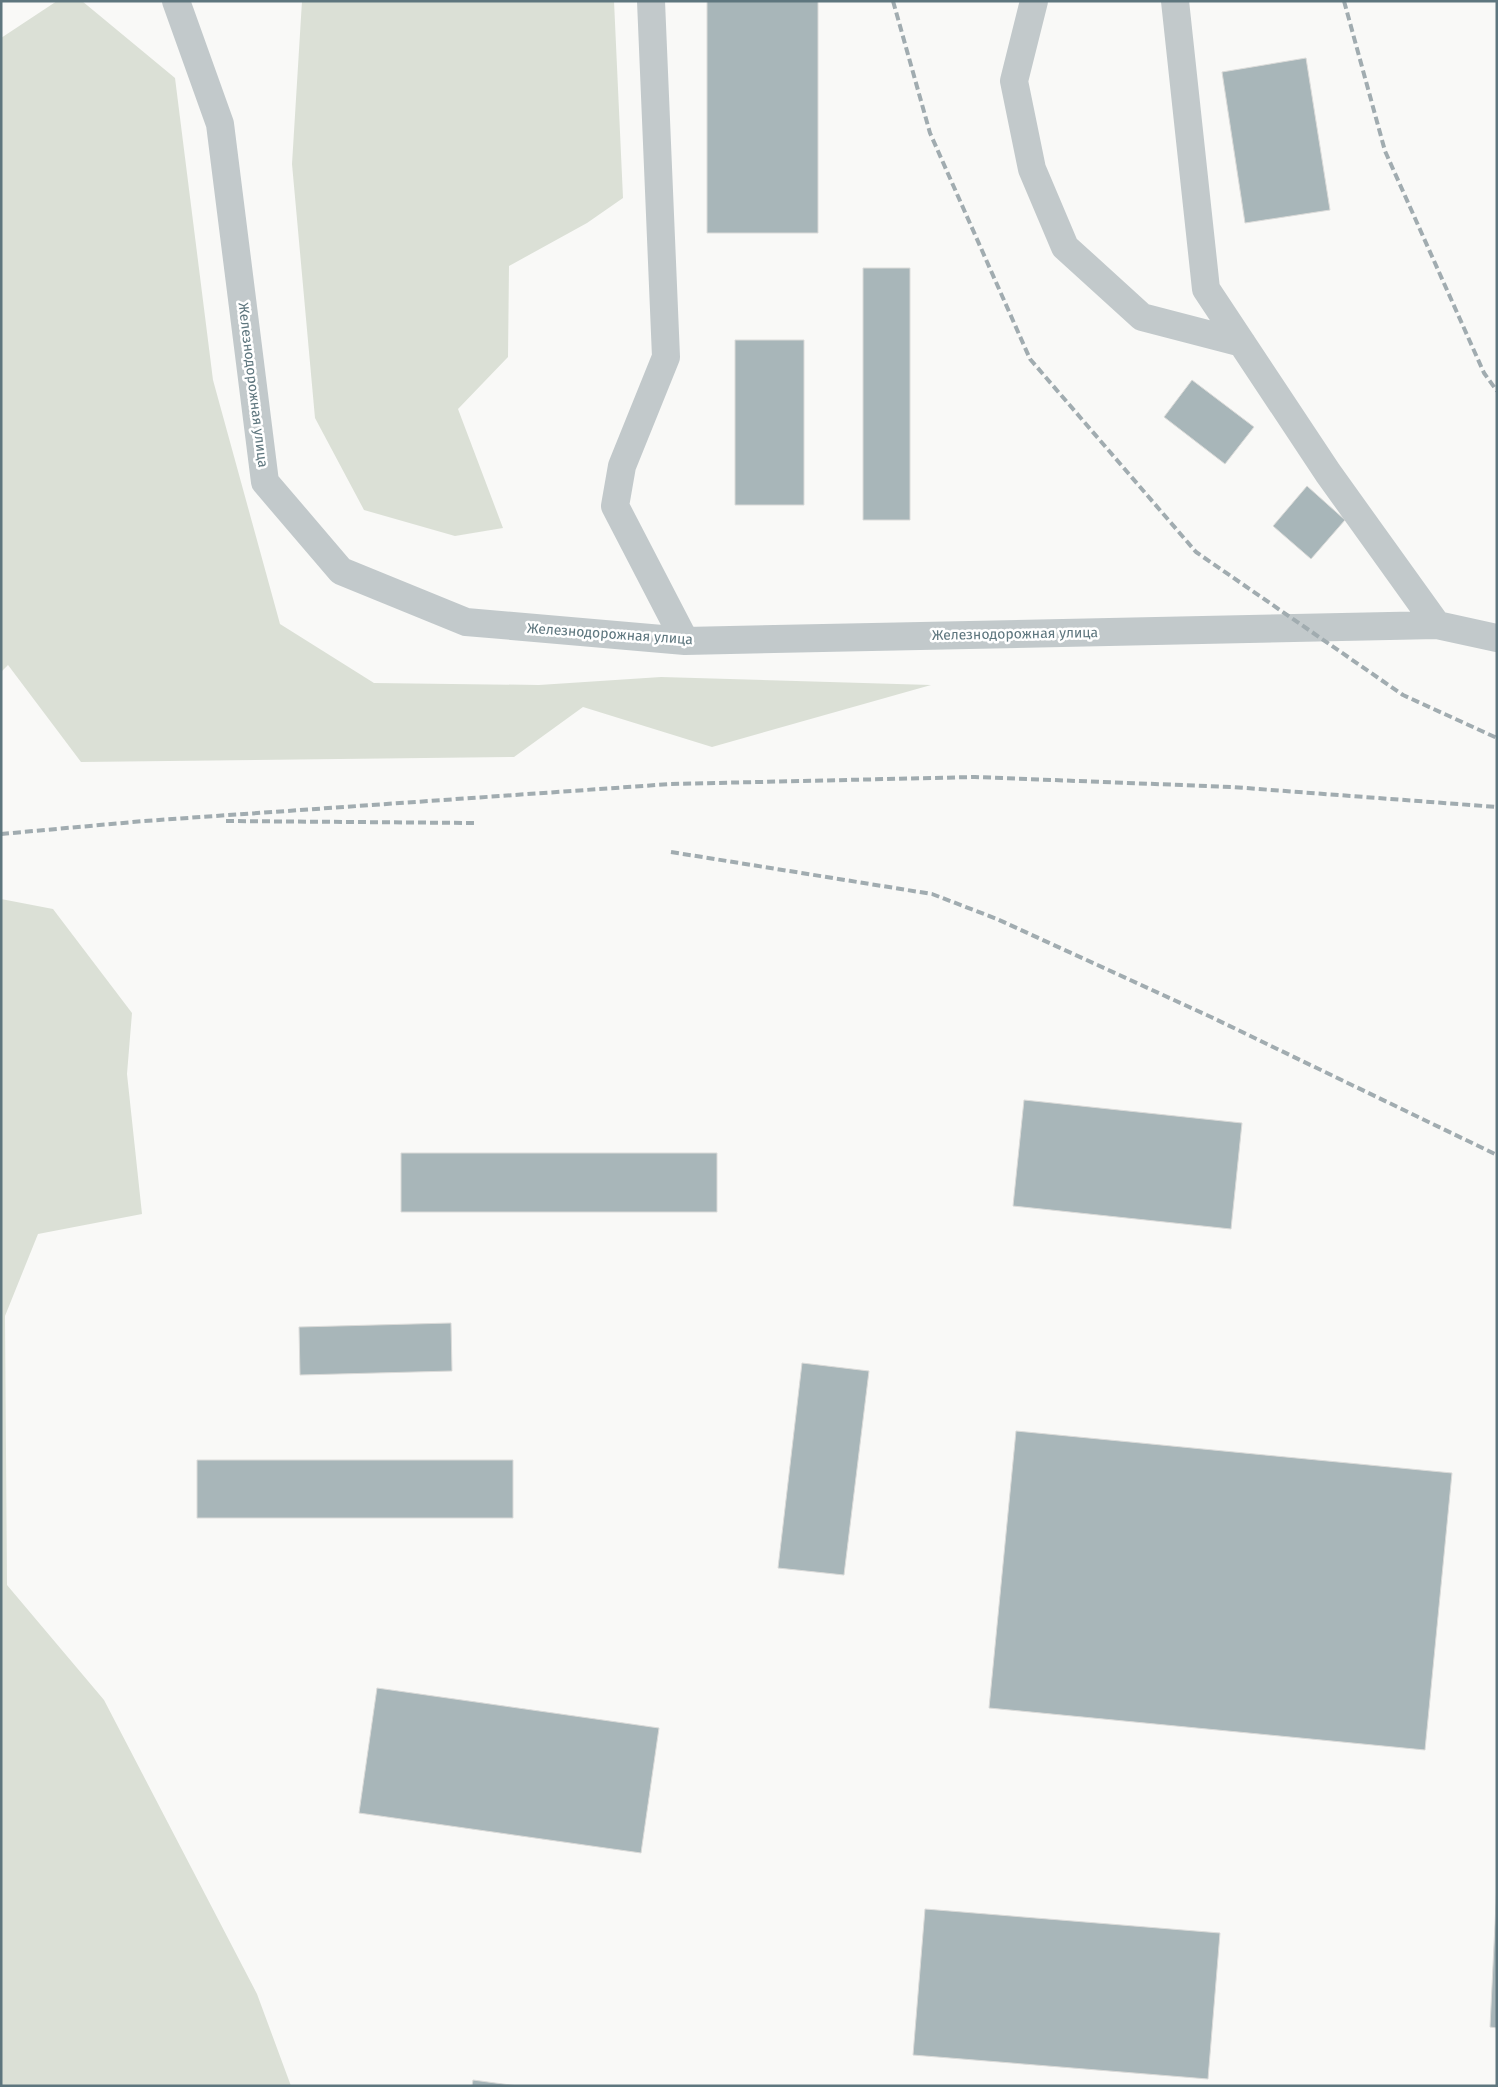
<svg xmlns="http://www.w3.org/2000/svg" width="1498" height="2087" font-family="'Fira Sans',sans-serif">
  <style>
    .green { fill: #dbe0d6 }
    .building { fill: #a8b6b9; stroke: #dbdbd9 }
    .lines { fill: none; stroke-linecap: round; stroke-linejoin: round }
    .minor { stroke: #c2c9cb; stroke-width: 28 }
    .rail { stroke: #a1acb0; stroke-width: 4; stroke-dasharray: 8 4; stroke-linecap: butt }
    .labels { text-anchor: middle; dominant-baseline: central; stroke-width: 5; stroke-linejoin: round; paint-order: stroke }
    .street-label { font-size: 14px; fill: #5e767e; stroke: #fff }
  </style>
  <rect width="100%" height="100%" fill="#f9f9f7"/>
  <path class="green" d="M57,1H82L175,78L213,380L280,624L374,683L539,685L661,677L931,685L712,747L583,707L514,757L81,762L8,665L1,672V38Z
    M302,1H614L623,198L587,223L509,266L508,357L458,409L503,528L455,536L364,510L315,418L292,164Z
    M1,899L53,909L132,1013L127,1074L142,1214L38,1234L5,1316L7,1585L104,1700L257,1994L291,2086H1Z"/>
  <path class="building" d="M707,1H818V233H707Z
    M1306,58L1330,210L1245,223L1222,72Z
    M863,268H910V520H863Z
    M735,340H804V505H735Z
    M1192,380L1254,427L1225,464L1164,417Z
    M1307,486L1345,520L1311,559L1273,526Z
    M1024,1100L1242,1123L1231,1229L1013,1206Z
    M401,1153H717V1212H401Z
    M451,1323L452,1371L300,1375L299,1327Z
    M802,1363L869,1371L844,1575L778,1568Z
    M1016,1431L1452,1473L1425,1750L989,1708Z
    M197,1460H513V1518H197Z
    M377,1688L659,1728L641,1853L359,1813Z
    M1497,1883V2028L1490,2027Z
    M925,1909L1220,1933L1208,2079L913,2055Z
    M473,2080L518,2086H472Z"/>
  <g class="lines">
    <path class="minor" d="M176,1L220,124L265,482L341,571L466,622L685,641L1437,625L1497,638
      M651,1L666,357L622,466L615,506L685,641
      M1034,1L1014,81L1032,169L1065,247L1142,317L1242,343
      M1175,1L1206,289L1328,473L1437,625"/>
    <path class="rail" d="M893,1L930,133L1030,359L1196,552L1403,695L1497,738
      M1344,1L1385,151L1484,373L1497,391
      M226,821L476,823
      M1,834L144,821L671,784L975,777L1232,787L1497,807
      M671,852L932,894L997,919L1211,1017L1497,1155"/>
  </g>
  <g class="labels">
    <g class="street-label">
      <text transform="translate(253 385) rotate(83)">Железнодорожная улица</text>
      <text transform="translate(610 634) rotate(4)">Железнодорожная улица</text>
      <text transform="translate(1015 634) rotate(-1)">Железнодорожная улица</text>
    </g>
  </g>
  <rect width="1498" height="2087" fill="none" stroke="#5e767e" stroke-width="5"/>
</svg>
